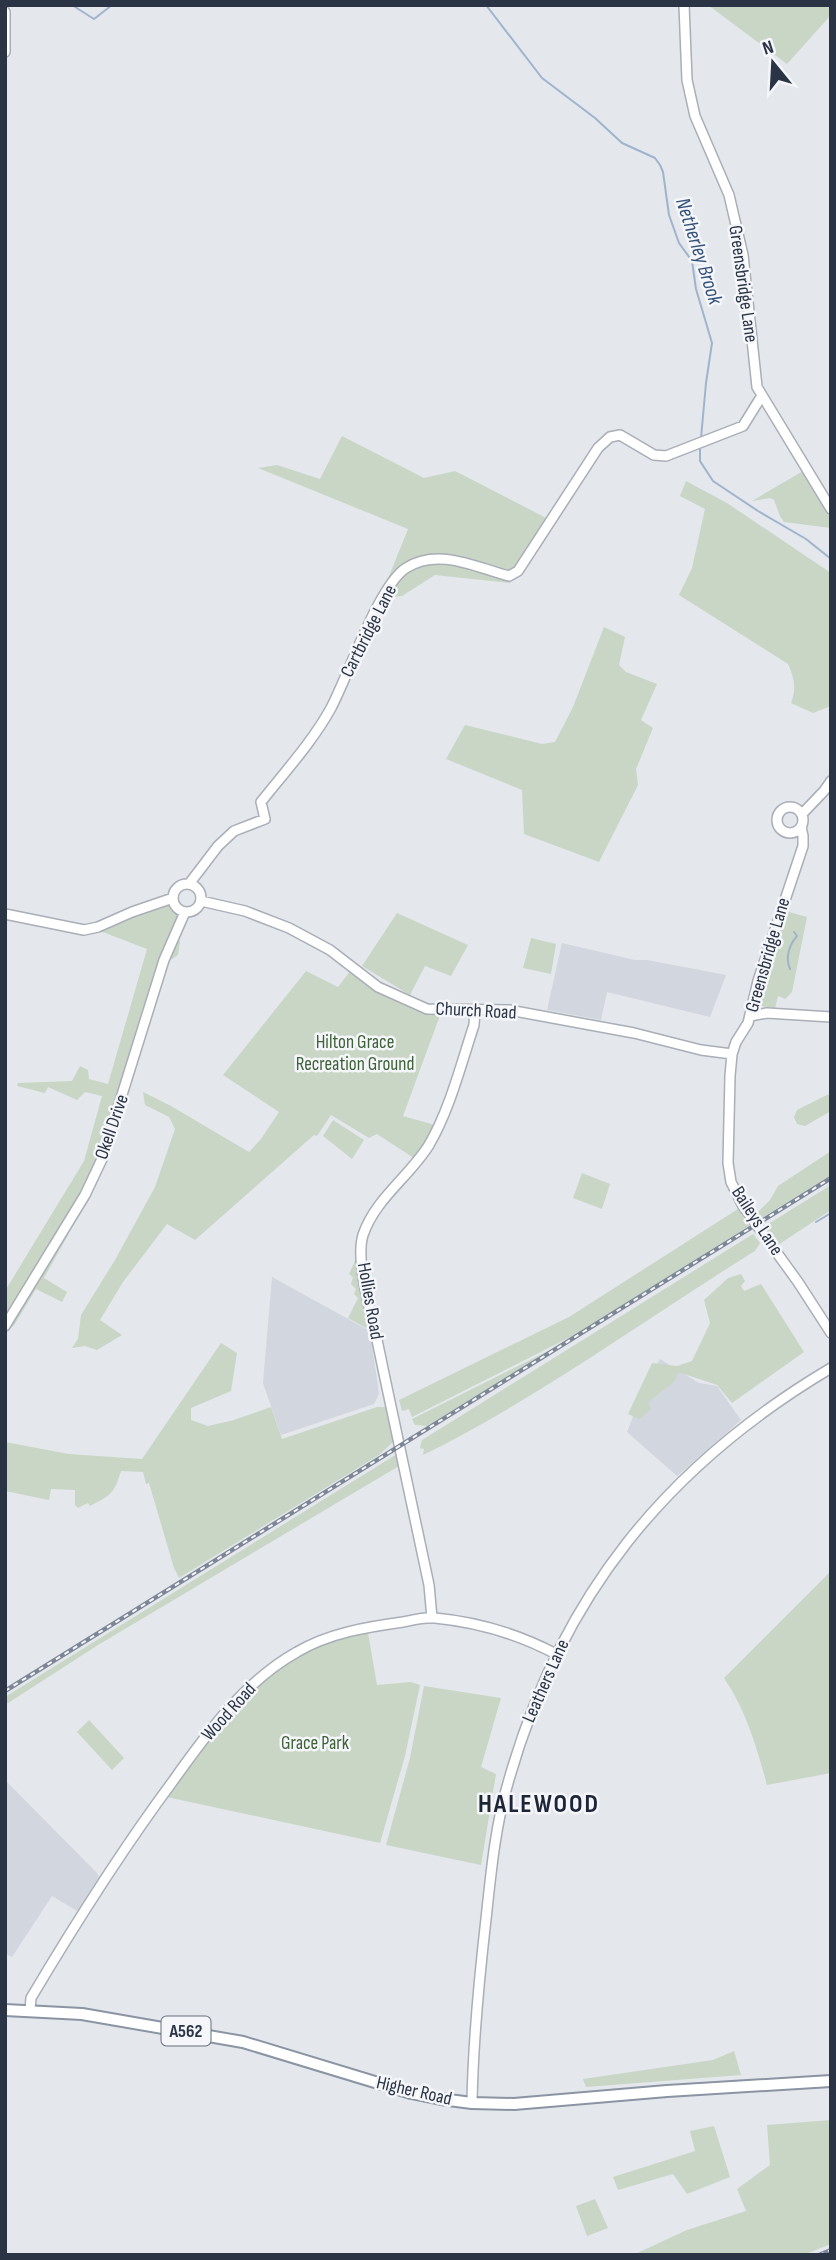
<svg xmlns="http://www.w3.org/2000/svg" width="836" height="2260" font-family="'Sofia Sans Condensed',sans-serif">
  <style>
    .built { fill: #d2d6de }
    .green { fill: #c9d6c5 }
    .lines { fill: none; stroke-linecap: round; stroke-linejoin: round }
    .stream { stroke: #9fb4cc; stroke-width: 2 }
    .secondary-casing { stroke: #a9aeb7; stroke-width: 12 }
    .highway-casing { stroke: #8b94a3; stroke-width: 14 }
    .secondary { stroke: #fff; stroke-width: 9 }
    .highway { stroke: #fff; stroke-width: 10 }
    .rail-casing { stroke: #7d8696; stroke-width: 4.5 }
    .rail { stroke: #f4f6f9; stroke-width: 2; stroke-dasharray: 5; stroke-linecap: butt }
    .labels { text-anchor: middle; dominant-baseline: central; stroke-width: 5; stroke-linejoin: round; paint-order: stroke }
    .shield { fill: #f4f6f9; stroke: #676e7b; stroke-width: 2 }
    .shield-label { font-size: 18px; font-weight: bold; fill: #2b3445 }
    .street-label { font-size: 19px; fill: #2b3445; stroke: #f4f6f9 }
    .park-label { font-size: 19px; fill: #3f6138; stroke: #f4f6f9 }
    .water-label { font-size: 21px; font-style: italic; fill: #34527a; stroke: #f4f6f9 }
    .district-label { font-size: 26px; font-weight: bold; letter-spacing: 2px; fill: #1d2536; stroke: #f4f6f9 }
  </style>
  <rect width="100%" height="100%" fill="#e4e7ec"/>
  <path class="built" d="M562,943L635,960H647L726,975L710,1017L607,992L601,1020L547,1010Z
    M272,1277L370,1331L379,1394L374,1404L281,1435L263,1383Z
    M660,1359L699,1383L717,1386L741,1420L677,1476L627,1432L640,1398Z
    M5,1780L97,1873L99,1877L77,1911L52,1896L12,1957L5,1953Z"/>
  <path class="green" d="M708,5H831V15L787,64Z
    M342,436L424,478L455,471L552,521L510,583L435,575L402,596L385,598L383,591L408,529L258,468L277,465L320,479Z
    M803,471L820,500L831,509V528L784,522L780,516L774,500L770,498L752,501Z
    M686,481L727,503L831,573V706L813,713L791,703C797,688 794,677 788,664L679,595L692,568L705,509L680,496Z
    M604,627L625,637L619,665L626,672L657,684L641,720L653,728L636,769L638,785L599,862L524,834L522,790L446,759L465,725L542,744L555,742L573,707Z
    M173,898L176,907L185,912L174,933L180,942L178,955L172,959L164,960L102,1159L63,1232L68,1235L44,1278L67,1292L62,1302L36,1289L13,1327L7,1324L5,1326V1291L84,1161L102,1096L85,1092L77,1100L48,1087L45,1093L17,1086L18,1083L72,1081L80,1066L88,1070L89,1079L108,1084L147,949L100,931Z
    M789,912L807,917L792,992L785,999L778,996L775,1008L761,1006L757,997L784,914Z
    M397,913L468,945L451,976L425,966L410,995L362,966Z
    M531,938L556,944L551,974L523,968Z
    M351,970L386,996L427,1009L442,1010L403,1116L438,1126L417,1160L377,1134L369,1138L331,1115L317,1136L314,1135L195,1240L167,1224L123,1282L100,1320L122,1335L97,1350L85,1346L72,1348L78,1339L81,1315L115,1260L155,1187L175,1129L169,1117L145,1105L143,1092L171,1106L249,1152L261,1139L279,1112L223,1075L306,971L338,987Z
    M831,1093V1111L805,1126L797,1124L794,1117L797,1110Z
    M333,1120L364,1140L352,1159L323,1136Z
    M831,1151V1175L760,1219L756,1214L770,1200L778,1186Z
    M582,1173L610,1184L602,1209L573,1198Z
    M831,1185V1210L778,1245L765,1226Z
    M738,1209L749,1226L580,1332L412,1417L409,1409L402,1411L399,1400L569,1317Z
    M753,1234L760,1243L755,1251C645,1319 539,1398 423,1455L424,1449L420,1448L422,1440Z
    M355,1261H361L375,1333L348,1318L358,1298L354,1294L356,1289L351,1284L353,1277L349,1274Z
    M741,1274L745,1281L741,1286L744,1291L761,1284L804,1352L732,1403L717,1385L678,1372L675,1381L648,1402L651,1409L639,1419L628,1414L652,1363L677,1366L692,1361L710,1323L704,1300L728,1278Z
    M221,1343L237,1353L231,1391L191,1408V1420L208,1426L234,1420L271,1407L282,1439L377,1407H387L394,1441L379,1455L179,1578L174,1568L149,1483L146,1484L143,1472L121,1471C114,1494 111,1495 90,1506L88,1503L78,1508L75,1505V1490L51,1489L49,1500L5,1491V1442L69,1454L142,1459Z
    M562,1344L427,1426L415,1425L412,1419Z
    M397,1454L399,1466L98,1645L5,1705V1697Z
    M831,1571V1773L767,1785C757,1748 746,1710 724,1678Z
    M367,1627L377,1685L411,1682L420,1685L405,1756L380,1843L162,1796L250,1687L302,1649Z
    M424,1686L501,1698L481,1767L496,1774L481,1865L386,1845L410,1758Z
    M89,1720L124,1758L112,1770L77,1732Z
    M734,2051L741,2075L586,2087L583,2079L713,2060Z
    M831,2120V2244L803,2255H633L687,2230L746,2211L737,2189L770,2165L767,2125Z
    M714,2126L730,2177L687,2194L673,2174L618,2190L613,2177L695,2151L690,2131Z
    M595,2199L608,2228L587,2236L576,2206Z"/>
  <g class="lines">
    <path class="stream" d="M72,5L94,19L112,5
      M486,5L542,78L595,118L622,143L655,158L660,165L663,172L669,215L679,243L692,261L696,289L712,343L706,383L701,438
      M700,447V461L713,481L758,511L806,539L831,559
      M790,969C785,958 789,945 797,936L794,932
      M816,1222L831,1213"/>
    <defs>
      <path id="secondary" d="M684,5L687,80L695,116L729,195L743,255L757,387L831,509
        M5,12V52
        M777 820a13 13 0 1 1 26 0a13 13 0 1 1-26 0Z
        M802,814L824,791L831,781
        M801,827L803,836V846L758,981L748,1023L736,1042L732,1054L730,1076L728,1163L731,1182L743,1206L798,1282L831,1333
        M189,884L218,846L234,831L265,819L261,802C284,773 313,741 331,708C348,676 379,585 406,568C439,547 477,568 509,576L518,571L598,448L610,437L620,435L654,455L666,456L743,426L761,397
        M173 898a14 14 0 1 1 28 0a14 14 0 1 1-28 0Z
        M201,901L245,911L289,928L330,950L378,987L427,1009L509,1010L634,1033L701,1050L732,1054
        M5,914L84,930L98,927L132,912L173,898
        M750,1016L767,1013L831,1017
        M5,1326L85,1195L102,1159L164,960L185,912
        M432,1618L429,1585C412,1504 394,1422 377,1340C371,1313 355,1261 363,1235C375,1199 409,1177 429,1145C450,1109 461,1064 474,1025L475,1009
        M30,2010L31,1998C75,1924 121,1851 173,1781C207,1733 245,1681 297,1652C329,1633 367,1627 403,1622C413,1620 425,1617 435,1618C477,1622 518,1634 556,1654
        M472,2103C473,2041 479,1980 486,1919C491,1873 495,1827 508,1783C560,1597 666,1466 831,1368"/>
      <path id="highway" d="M5,2010L82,2014L243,2042L411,2093L441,2099L472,2103L514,2104L667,2091L831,2081"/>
    </defs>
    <use href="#secondary" class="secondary-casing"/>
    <use href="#highway" class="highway-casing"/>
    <use href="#secondary" class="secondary"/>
    <use href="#highway" class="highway"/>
    <defs>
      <path id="rail" d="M5,1691L831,1178
        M819,2255L831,2250"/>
    </defs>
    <use href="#rail" class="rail-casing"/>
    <use href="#rail" class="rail"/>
  </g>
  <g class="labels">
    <rect class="shield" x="161.5" y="2016.5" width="49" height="29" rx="5"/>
    <g class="shield-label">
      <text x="186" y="2031">A562</text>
    </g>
    <g class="street-label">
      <text transform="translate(743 284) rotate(82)">Greensbridge Lane</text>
      <text transform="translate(369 631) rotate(-63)">Cartbridge Lane</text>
      <text transform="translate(768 955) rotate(-74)">Greensbridge Lane</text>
      <text transform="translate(476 1011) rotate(3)">Church Road</text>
      <text transform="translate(112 1127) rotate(-71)">Okell Drive</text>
      <text transform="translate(757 1221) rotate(57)">Baileys Lane</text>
      <text transform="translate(370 1301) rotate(80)">Hollies Road</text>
      <text transform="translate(546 1681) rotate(-66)">Leathers Lane</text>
      <text transform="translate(229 1712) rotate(-48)">Wood Road</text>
      <text transform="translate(414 2091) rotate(13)">Higher Road</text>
    </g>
    <g class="park-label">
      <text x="355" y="1042">Hilton Grace<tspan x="355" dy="22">Recreation Ground</tspan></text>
      <text x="315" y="1743">Grace Park</text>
    </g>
    <g class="water-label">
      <text transform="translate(699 251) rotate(72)">Netherley Brook</text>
    </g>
    <g class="district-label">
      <text x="539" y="1804">HALEWOOD</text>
    </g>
  </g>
  <rect width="836" height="2260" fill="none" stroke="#2b3445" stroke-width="14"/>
  <g transform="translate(773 63) rotate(342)" stroke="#f4f6f9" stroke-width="5" paint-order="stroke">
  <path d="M0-5L12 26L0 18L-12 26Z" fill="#2b3445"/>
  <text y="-10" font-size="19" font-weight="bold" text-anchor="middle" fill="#2b3445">N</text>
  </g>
</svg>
